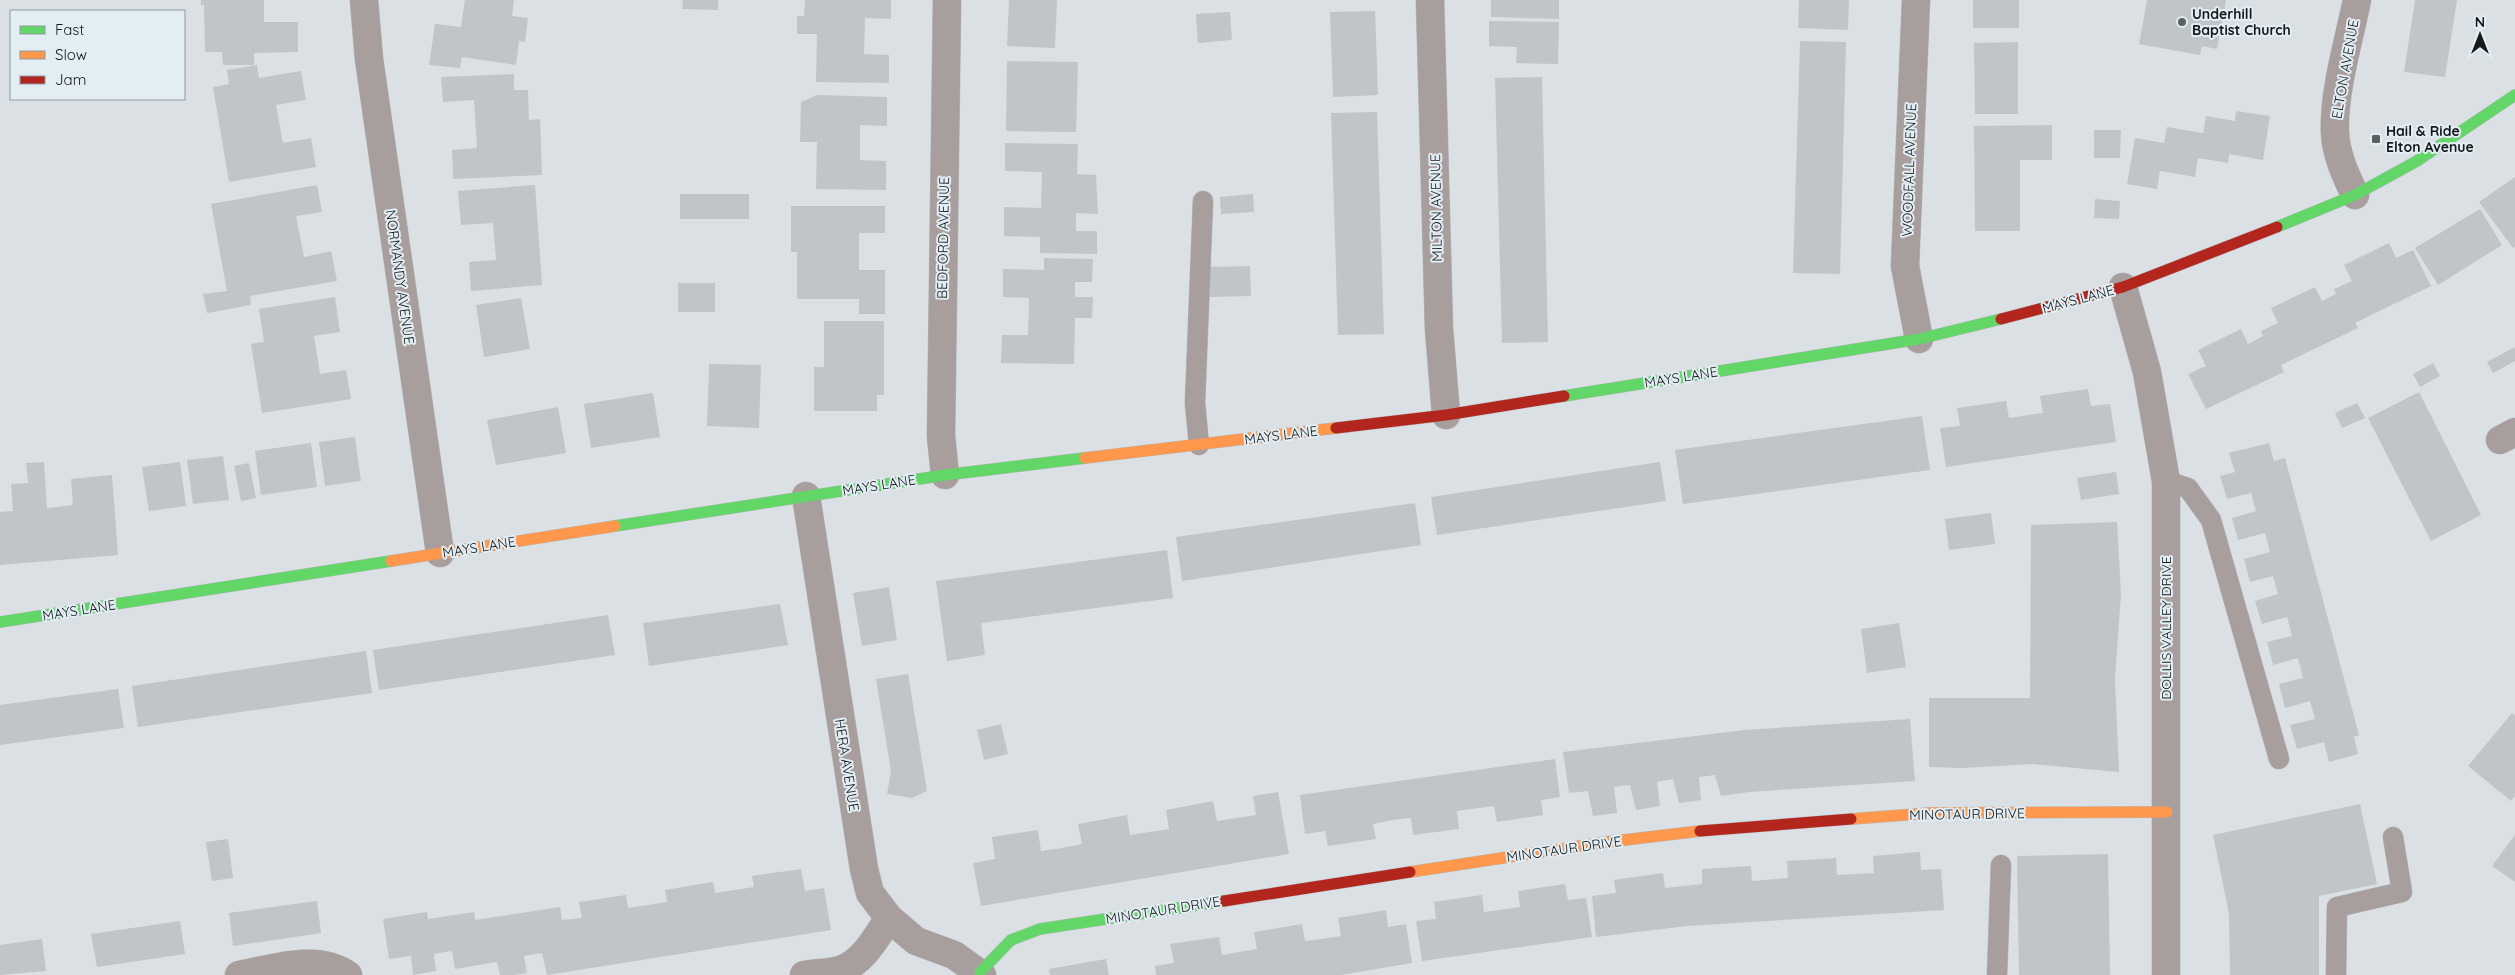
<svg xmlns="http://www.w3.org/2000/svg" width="2515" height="975" font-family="Quicksand,sans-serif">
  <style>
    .building { fill: #c0c5c8 }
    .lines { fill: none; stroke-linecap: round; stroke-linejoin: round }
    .lane-casing { stroke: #b7bbbe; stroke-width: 21 }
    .street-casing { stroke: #b7bbbe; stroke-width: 29 }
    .fast-casing { stroke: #b7bbbe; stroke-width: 12 }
    .slow-casing { stroke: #b7bbbe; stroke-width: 12 }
    .jam-casing { stroke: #b7bbbe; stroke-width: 12 }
    .lane { stroke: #a89e9d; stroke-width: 20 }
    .street { stroke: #a89e9d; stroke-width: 28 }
    .fast { stroke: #63d668; stroke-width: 11 }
    .slow { stroke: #ff974d; stroke-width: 11 }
    .jam { stroke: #b3261e; stroke-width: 11 }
    .poi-dot { fill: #5a5f61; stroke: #e3eef4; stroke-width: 2 }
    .labels { text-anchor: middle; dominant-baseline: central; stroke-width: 4; stroke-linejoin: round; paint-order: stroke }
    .poi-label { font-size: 14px; font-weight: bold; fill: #15191b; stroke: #e3eef4; text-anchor: start }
    .street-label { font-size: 14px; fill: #15191b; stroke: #e3eef4 }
  </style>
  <rect width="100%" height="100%" fill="#dae0e3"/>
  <path class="building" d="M201,0H264V22H298V52L254,53V65H223L222,52H205L204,5H201Z
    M465,0H514L512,16L528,18L525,42L519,41L516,65L462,57L460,68L429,65L435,24L461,27Z
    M683,0H718V10L682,9Z
    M805,0H891V19L865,18L864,54L889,55V83L816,82L817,34H797V16H804Z
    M1009,0H1057L1055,48L1007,46Z
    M1491,0H1559V19L1491,17Z
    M1799,0H1849L1848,30L1798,28Z
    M1973,0H2019V28H1973Z
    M2147,0H2226L2217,49L2202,46L2200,55L2139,44Z
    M2415,0H2457L2445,77L2404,72Z
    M1375,11L1378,95L1333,97L1330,12Z
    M1230,12L1232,40L1198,43L1196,14Z
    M1489,21L1559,22L1558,64L1516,63L1517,47L1489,46Z
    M1800,41L1846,42L1840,274L1793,273Z
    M2018,42V114H1975L1974,43Z
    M1007,61L1078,62L1076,132L1006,131Z
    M257,65L259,78L301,71L306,100L276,105L283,143L311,138L316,167L229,182L213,87L229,84L227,70Z
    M514,74V90H528L529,120L540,119L542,175L453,179L452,150L477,148L474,100L443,102L441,77Z
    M1542,77L1548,342L1502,343L1495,78Z
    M817,95L887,97V126L860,125V160L886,161V190L816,189L817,142H800L801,102Z
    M2236,111L2270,116L2263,160L2229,154L2228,163L2198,158L2195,177L2160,171L2157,189L2127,184L2135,138L2164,143L2167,127L2203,133L2206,116L2235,121Z
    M1377,112L1384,334L1338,335L1331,113Z
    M2052,125V160H2020V231H1975L1974,126Z
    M2094,130H2121L2120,158H2094Z
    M1005,143L1078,144L1077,174L1096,175L1098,214L1076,213V231H1097V254L1040,253V237L1004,236V207L1041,208L1042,172L1005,171Z
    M2515,177V246L2513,248L2479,202Z
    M317,185L322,212L296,216L304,257L331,251L337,281L250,296L251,305L207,313L203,294L227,291L211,204Z
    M535,185L542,285L471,291L469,262L496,260L493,223L461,225L458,191Z
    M680,194H749V219H680Z
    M1253,194L1254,212L1221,214L1220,197Z
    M2095,199L2120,201L2119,219L2094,218Z
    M791,206H885V233H859V270H885V314H859V299H797V252H791Z
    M2480,209L2502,245L2438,285L2415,248Z
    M2389,243L2396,258L2413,250L2431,286L2355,323L2358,328L2281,365L2284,372L2206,409L2188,374L2206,366L2198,350L2241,329L2248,344L2263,336L2261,331L2278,323L2271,308L2315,287L2322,301L2336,294L2334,289L2352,281L2344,265Z
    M1044,258L1093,259L1092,282H1075V297H1093L1092,318H1075L1074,364L1001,363L1002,335H1028L1029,298L1003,297V269L1044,270Z
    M1250,266L1251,296L1210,297L1209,267Z
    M678,283H715V312H678Z
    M335,297L340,332L314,336L320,374L346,370L351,399L262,413L251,344L264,342L259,309Z
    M521,298L530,349L484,357L476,305Z
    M824,321H884V395H877V411H814V367H824Z
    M2515,347V361L2493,373L2487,362Z
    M2433,363L2440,376L2420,387L2413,374Z
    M709,364L761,365L759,428L707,426Z
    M2088,389L2091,406L2110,404L2116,442L1946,467L1940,428L1960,426L1957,408L2006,401L2009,418L2043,413L2040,396Z
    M2419,392L2481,515L2431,541L2368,418Z
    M653,393L660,437L591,448L584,404Z
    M2357,403L2365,418L2342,428L2335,413Z
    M558,407L566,453L496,465L487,420Z
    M1922,416L1930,470L1683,504L1675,450Z
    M355,437L361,481L325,486L319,442Z
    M311,443L317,487L261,495L255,451Z
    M2269,443L2274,461L2285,458L2359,735L2354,737L2358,754L2329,762L2324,742L2297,749L2290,725L2315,719L2310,701L2285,708L2279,684L2303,678L2298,658L2273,665L2267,642L2292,636L2287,617L2262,624L2255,601L2278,594L2273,576L2250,582L2244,559L2270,552L2265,533L2238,540L2232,518L2256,511L2251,493L2227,499L2220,476L2235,472L2229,453Z
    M223,456L229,500L193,504L187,460Z
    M44,462L47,508L73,505L71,479L112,475L118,555L0,565V512L13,511L11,484L28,483L26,463Z
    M180,462L186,506L149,511L142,467Z
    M1660,462L1666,501L1437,535L1431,497Z
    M249,463L256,498L241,501L234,466Z
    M2116,472L2119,494L2081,500L2077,478Z
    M1415,503L1421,545L1182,581L1176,537Z
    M1991,513L1995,544L1949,550L1945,519Z
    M2117,522L2121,594L2115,679L2119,772L2032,764L1962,768L1929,767V698H2030L2031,525Z
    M1167,550L1173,598L981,623L985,655L947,661L936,581Z
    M889,587L897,640L862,646L853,593Z
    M780,604L788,645L649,666L643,623Z
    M608,615L615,655L379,690L373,650Z
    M1899,623L1906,667L1867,673L1861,629Z
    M366,651L372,693L138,727L132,686Z
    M908,674L927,791L912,798L887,794L891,771L876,679Z
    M118,689L124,728L0,745V705Z
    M2512,713L2515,716V796L2511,801L2468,766Z
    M1910,719L1915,781L1749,792L1721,796L1715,775L1699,777L1701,800L1679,803L1673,779L1657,782L1660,806L1636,810L1630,785L1614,787L1617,813L1593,816L1588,791L1569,793L1563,752L1745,730Z
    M1001,724L1008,754L984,760L977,730Z
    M1555,759L1560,797L1541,800L1543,815L1497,822L1494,806L1457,811L1459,829L1413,835L1411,818L1392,820L1373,824L1376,839L1328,846L1325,831L1305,834L1300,795Z
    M1278,792L1289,854L981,906L973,863L995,859L992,837L1038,830L1041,851L1062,848L1082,844L1078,824L1127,815L1130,835L1169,829L1166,810L1213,801L1217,821L1256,815L1253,796Z
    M2360,804L2377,884L2319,896V975H2230L2229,914L2213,835Z
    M2515,835V882L2492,866Z
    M228,839L233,878L212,881L206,842Z
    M1920,852L1921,870L1941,869L1944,910L1687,926L1596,937L1592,896L1616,893L1614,880L1663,873L1665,888L1702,884V869L1751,866L1752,881L1788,878L1787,861L1836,858L1837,875L1874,873L1873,856Z
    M2108,854L2110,975H2019L2017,856Z
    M801,869L805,891L824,888L831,930L547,975L542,953L524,956L527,973L515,975H500L497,962L455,969L452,951L434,954L436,971L413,975L411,956L389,959L383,919L427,912L428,919L474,912L475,920L560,907L562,920L582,918L579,902L626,895L628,908L667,902L665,890L713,882L715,893L754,887L752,876Z
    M1565,884L1568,900L1586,898L1592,937L1422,961L1416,921L1436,919L1434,902L1482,895L1484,912L1520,907L1518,891Z
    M317,901L321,933L233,946L229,913Z
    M1386,910L1388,927L1406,924L1412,963L1341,975H1156L1155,966L1174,963L1170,944L1219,937L1222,955L1257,949L1254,932L1302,924L1305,941L1322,939L1341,936L1338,918Z
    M180,921L185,954L97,967L91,934Z
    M42,939L46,971L0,975V945Z
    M1106,959L1109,975H1050L1049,969Z"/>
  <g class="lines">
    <defs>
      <path id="lane" d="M1199,445L1195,403L1203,201
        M2166,481L2188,488L2211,520L2279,759
        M1997,975L2001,865
        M2336,975L2337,907L2402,892L2393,837"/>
      <path id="street" d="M364,0L369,59L440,553
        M1430,0L1439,329L1446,415
        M1916,0L1905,266L1919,339
        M2355,195C2346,176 2336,155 2335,133C2333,93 2349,40 2357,0
        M2123,287L2147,372L2166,481V975
        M2500,440L2515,432
        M945,475L941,436L947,0
        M806,496L864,869L870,893L889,918L916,941L954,955L982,975
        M239,975C273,969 317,953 348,975
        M804,975C816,973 829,973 840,970C863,963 877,936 889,918"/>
      <path id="fast" d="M2277,227L2355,195L2417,161L2515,95
        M1564,396L1919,339L2001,319
        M615,526L945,475L1085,458
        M0,622L391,561
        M980,972L1011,940L1040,929L1224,901"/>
      <path id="slow" d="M1085,458L1336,428
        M391,561L615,526
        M1851,819L1930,813L2167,812
        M1410,872L1607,842L1700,831"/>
      <path id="jam" d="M2001,319L2123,287L2277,227
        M1336,428L1446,415L1564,396
        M1700,831L1851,819
        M1224,901L1410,872"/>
    </defs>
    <use href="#lane" class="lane-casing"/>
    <use href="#street" class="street-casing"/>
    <use href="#fast" class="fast-casing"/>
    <use href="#slow" class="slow-casing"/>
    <use href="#jam" class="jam-casing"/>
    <use href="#lane" class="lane"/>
    <use href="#street" class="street"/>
    <use href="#fast" class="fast"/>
    <use href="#slow" class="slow"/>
    <use href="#jam" class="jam"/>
  </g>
  <g class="poi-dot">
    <circle cx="2182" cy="22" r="5"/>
    <rect x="2371" y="134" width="10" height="10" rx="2.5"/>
  </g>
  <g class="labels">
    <g class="poi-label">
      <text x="2192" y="14">Underhill<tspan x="2192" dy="16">Baptist Church</tspan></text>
      <text x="2386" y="131">Hail &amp; Ride<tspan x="2386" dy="16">Elton Avenue</tspan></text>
    </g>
    <g class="street-label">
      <text transform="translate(2345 69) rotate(-80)">ELTON AVENUE</text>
      <text transform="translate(1909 170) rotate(-88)">WOODFALL AVENUE</text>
      <text transform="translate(1436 208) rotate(-91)">MILTON AVENUE</text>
      <text transform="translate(943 238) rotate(-89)">BEDFORD AVENUE</text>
      <text transform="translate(400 277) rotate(82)">NORMANDY AVENUE</text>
      <text transform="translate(2078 299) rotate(-15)">MAYS LANE</text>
      <text transform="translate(1681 377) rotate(-9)">MAYS LANE</text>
      <text transform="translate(1281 435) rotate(-7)">MAYS LANE</text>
      <text transform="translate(879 485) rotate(-9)">MAYS LANE</text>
      <text transform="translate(479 547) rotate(-9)">MAYS LANE</text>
      <text transform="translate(79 610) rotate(-9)">MAYS LANE</text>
      <text transform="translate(2166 628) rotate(-90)">DOLLIS VALLEY DRIVE</text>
      <text transform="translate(847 765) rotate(81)">HERA AVENUE</text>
      <text transform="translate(1967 814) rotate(-1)">MINOTAUR DRIVE</text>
      <text transform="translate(1564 849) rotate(-8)">MINOTAUR DRIVE</text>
      <text transform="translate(1163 910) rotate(-9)">MINOTAUR DRIVE</text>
    </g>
  </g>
  <rect x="10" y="10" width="175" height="90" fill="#e3eef4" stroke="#91999d"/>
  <rect x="20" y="26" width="25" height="8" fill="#63d668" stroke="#91999d"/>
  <text x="55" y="35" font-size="15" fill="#15191b">Fast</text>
  <rect x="20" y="51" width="25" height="8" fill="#ff974d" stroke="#91999d"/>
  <text x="55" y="60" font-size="15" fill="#15191b">Slow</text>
  <rect x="20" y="76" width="25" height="8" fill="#b3261e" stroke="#91999d"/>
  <text x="55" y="85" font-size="15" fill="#15191b">Jam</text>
  <g transform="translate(2480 35)" stroke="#e3eef4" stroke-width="4" paint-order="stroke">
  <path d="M0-4L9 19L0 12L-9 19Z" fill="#15191b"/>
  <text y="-8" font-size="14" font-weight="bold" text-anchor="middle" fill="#15191b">N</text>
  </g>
</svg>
